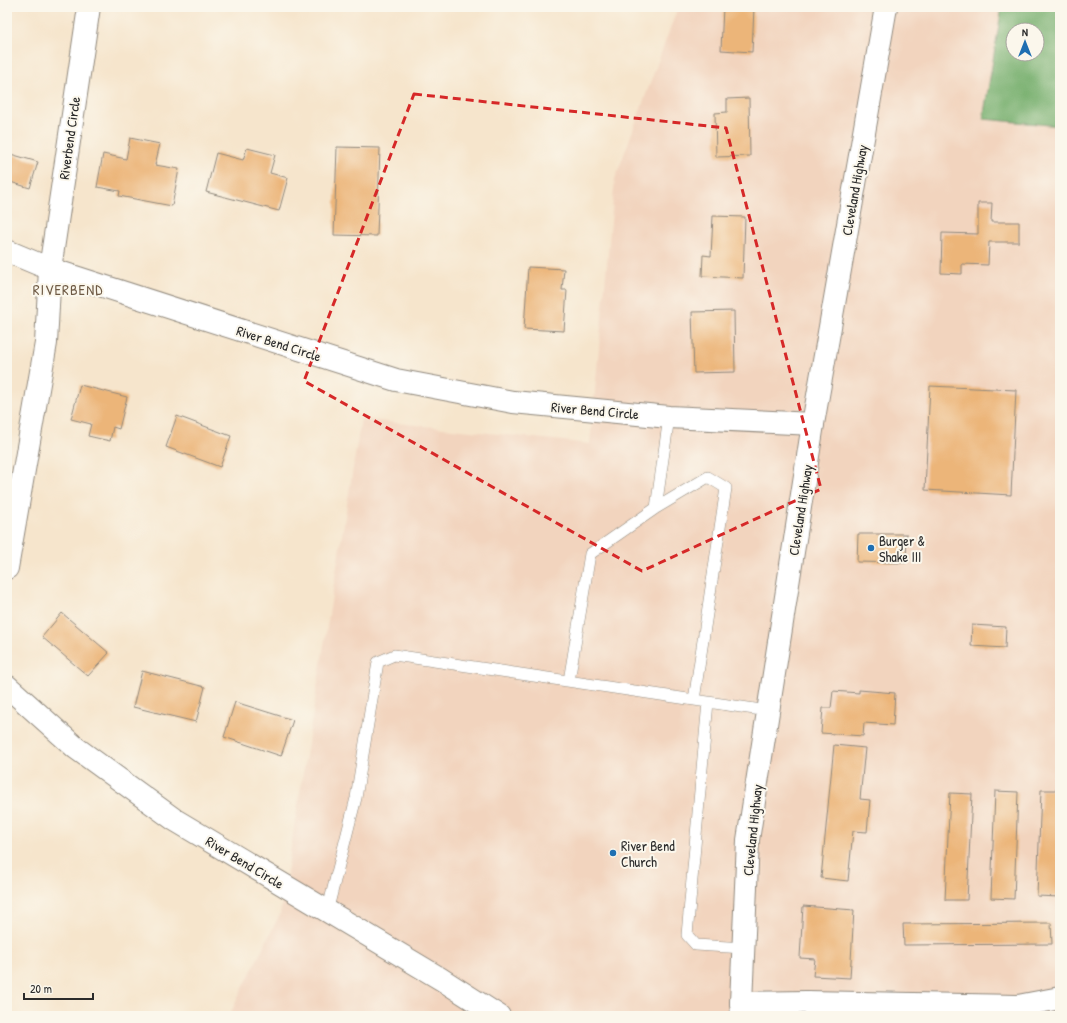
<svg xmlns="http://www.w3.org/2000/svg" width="1067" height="1023" font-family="'Patrick Hand',sans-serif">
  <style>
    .built { fill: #f2d4be }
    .forest { fill: #75ae6c; stroke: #506c4c; fill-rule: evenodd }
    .building { fill: #ecb579 }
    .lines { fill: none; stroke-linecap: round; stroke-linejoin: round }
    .lane-casing { stroke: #90887c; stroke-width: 12 }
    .street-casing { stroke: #90887c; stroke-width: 24 }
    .secondary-casing { stroke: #90887c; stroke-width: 24 }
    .lane { stroke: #fff; stroke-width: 11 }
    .street { stroke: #fff; stroke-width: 22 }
    .secondary { stroke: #fff; stroke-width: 22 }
    .marked { fill: none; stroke: #d62828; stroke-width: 3; stroke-dasharray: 8 5; stroke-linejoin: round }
    .poi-dot { fill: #1f6fb2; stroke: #fbf7ec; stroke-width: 1.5 }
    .labels { text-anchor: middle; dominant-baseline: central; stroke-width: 4; stroke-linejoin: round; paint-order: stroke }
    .street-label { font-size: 14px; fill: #2b2b2b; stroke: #fbf7ec }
    .poi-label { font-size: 14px; fill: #2b2b2b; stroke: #fbf7ec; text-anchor: start }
    .neighbourhood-label { font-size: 15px; letter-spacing: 1px; fill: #6f5b46; stroke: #fbf7ec }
  </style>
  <rect width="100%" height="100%" fill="#fbf7ec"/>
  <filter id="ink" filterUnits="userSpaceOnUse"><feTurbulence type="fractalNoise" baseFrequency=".025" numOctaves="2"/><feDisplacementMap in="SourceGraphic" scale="8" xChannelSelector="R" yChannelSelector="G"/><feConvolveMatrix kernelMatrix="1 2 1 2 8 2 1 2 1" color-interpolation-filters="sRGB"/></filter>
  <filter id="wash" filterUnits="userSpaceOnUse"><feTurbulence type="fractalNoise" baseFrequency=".012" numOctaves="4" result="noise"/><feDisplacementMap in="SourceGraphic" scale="16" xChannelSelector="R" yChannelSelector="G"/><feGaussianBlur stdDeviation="0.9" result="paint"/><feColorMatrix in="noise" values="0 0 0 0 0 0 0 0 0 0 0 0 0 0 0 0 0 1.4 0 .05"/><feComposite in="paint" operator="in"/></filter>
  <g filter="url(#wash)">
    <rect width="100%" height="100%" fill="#f6e5cc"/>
    <path class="built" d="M678,7H1002L984,119L1060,126V1016H229L280,914L361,419L590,444L615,179Z"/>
    <path class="forest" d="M1002,7H1060V126L983,119ZM1013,30H1037V54H1013Z"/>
    <g id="blocks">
      <path class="building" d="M723,7H754L752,52L721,50Z
        M749,98L750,156L716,157L715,113L727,112V99Z
        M130,138L160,144L155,165L179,169L172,206L119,196L120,191L97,187L103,154L126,159Z
        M337,147L380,148L377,236L334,235Z
        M247,148L275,155L270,173L288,178L279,211L206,192L216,153L243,160Z
        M7,153L38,162L30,188L7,181Z
        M978,203H992L991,222H1019V242H989L988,265L962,264V274L941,273L942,233L978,234Z
        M713,216L745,217L743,278L702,276L703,255L711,256Z
        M528,267L564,269L562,290H567L564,331L524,329Z
        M734,311L735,372L694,373L692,312Z
        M80,385L127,397L119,429L113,427L110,441L88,436L91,424L71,419Z
        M930,386L1016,390L1011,495L925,490Z
        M177,416L231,436L220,467L166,447Z
        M858,534H907L906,563L857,562Z
        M62,613L109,653L88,676L42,637Z
        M972,625L1006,627L1005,648L971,646Z
        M142,671L205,687L196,722L133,707Z
        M859,690L895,693L893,725L864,723L863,736L821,733L823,708H831L833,691L859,693Z
        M235,702L293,720L281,756L224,737Z
        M834,745L865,748L860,799L870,800L867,832L853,831L848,881L821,878Z
        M1041,790H1060V897L1037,896Z
        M995,791L1018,792L1014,899L991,898Z
        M950,793L972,794L967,900H945Z
        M803,906L854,910L850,978L813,976L815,959L800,958Z
        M1051,923L1052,944L904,945L903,924Z"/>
    </g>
  </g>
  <g filter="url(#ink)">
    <use href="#blocks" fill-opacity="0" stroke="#90887c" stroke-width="1"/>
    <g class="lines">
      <defs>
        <path id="lane" d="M656,508L708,477L726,488L694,700
          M569,681L590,554L656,508L669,417
          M708,702L687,935L696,945L744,948
          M327,912L356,798L378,662L394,655L768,711"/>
        <path id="street" d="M7,251L50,269L396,380L513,402L669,417L813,424
          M7,568L46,343L50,269L89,7
          M7,686L76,748L175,820L441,979L499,1016
          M741,1003L807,1002L1018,1006L1060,998"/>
        <path id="secondary" d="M742,1016L741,1003L748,840L813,424L886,7"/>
      </defs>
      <use href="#lane" class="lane-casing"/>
      <use href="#street" class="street-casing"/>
      <use href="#secondary" class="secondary-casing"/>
      <use href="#lane" class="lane"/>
      <use href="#street" class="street"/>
      <use href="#secondary" class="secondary"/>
    </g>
  </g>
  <path class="marked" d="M414,94L726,128L821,489L642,571L304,381Z"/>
  <g class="poi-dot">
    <circle cx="871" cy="548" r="4"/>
    <circle cx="613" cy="853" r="4"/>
  </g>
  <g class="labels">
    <g class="street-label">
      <text transform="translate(69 138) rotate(-82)">Riverbend Circle</text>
      <text transform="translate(854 190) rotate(-80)">Cleveland Highway</text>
      <text transform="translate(279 343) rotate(18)">River Bend Circle</text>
      <text transform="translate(595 410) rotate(5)">River Bend Circle</text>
      <text transform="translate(800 510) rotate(-81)">Cleveland Highway</text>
      <text transform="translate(752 830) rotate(-84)">Cleveland Highway</text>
      <text transform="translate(245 862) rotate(31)">River Bend Circle</text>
    </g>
    <g class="poi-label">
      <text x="879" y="540">Burger &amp;<tspan x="879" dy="16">Shake III</tspan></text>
      <text x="621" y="845">River Bend<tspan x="621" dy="16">Church</tspan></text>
    </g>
    <g class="neighbourhood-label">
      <text x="68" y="289">RIVERBEND</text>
    </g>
  </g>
  <rect width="1067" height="1023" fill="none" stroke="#fbf7ec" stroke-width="24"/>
  <g transform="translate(1025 42)"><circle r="19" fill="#fbf7ec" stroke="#a8a59f"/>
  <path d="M0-3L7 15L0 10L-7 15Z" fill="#1f6fb2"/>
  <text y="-6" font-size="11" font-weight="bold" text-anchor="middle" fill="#2b2b2b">N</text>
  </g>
  <path d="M24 993v6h69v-6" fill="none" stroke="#2b2b2b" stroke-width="2"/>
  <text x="30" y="993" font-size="12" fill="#2b2b2b" stroke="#fbf7ec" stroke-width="3" paint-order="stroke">20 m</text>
</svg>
